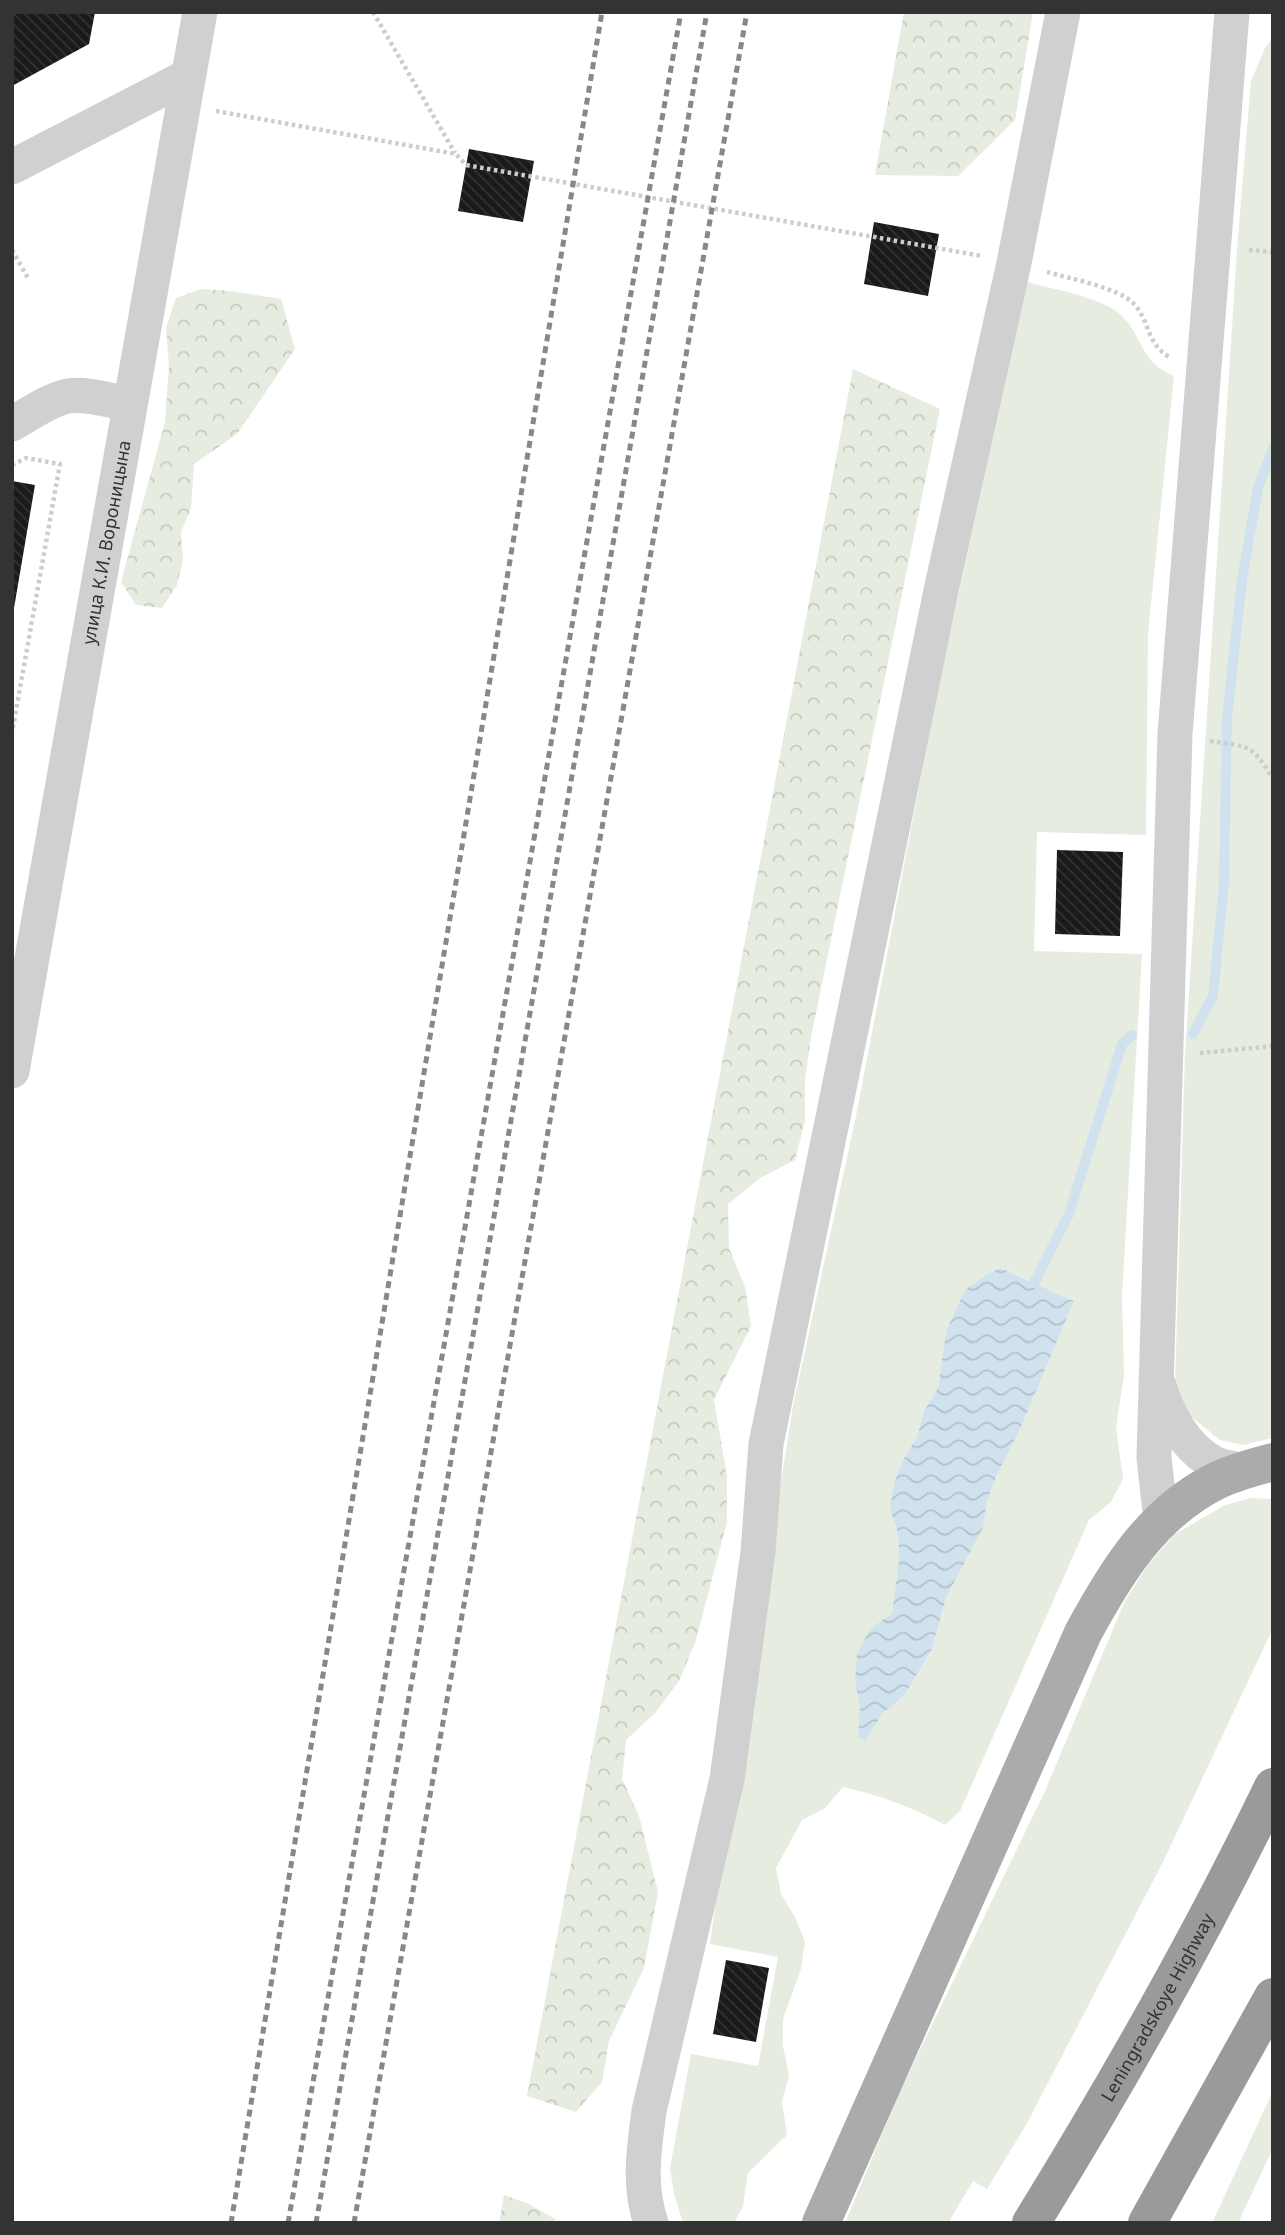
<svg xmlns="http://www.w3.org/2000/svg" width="1285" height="2235" font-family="'Noto Sans',sans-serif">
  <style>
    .grass { fill: #e6ecdf; fill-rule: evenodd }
    .forest { fill: url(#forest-crowns) }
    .water { fill: url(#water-waves) }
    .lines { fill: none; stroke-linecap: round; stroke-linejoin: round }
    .stream { stroke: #cfe2ee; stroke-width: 10 }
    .building { fill: url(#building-back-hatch) }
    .path { stroke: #cdcdcd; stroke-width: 4.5; stroke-dasharray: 3.5 3.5; stroke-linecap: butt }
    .minor { stroke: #d0d0d0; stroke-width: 35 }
    .major { stroke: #ababab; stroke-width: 38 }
    .highway { stroke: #9a9a9a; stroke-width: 38 }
    .rail { stroke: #888; stroke-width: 5; stroke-dasharray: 7 5; stroke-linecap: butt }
    .labels { text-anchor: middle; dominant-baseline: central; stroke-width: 7; stroke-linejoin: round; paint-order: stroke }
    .street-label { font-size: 18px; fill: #333; stroke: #fff }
  </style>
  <defs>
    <pattern id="forest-crowns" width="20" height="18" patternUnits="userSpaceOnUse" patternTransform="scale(1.75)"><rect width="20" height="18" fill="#e6ecdf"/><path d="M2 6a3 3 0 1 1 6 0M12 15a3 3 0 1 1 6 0" fill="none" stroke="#c6cbc0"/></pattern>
    <pattern id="water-waves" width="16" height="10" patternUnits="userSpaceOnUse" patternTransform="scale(1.75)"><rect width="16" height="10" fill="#cfe2ee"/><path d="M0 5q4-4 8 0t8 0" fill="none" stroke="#b2c2cd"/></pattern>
    <pattern id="building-back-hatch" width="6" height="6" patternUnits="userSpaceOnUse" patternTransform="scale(1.75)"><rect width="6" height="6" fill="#1a1a1a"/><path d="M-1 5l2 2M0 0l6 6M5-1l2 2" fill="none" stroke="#333"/></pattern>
  </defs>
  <rect width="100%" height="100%" fill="#fff"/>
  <path class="grass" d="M1273,38V1438L1243,1445L1220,1440L1189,1415L1175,1384L1185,1054L1237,250L1251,81L1265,48Z
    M1027,282C1052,289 1104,298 1121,315C1144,337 1139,362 1174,376L1148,634L1146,835L1037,832L1034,951L1142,954L1122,1296L1124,1376L1116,1427L1123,1479L1111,1502L1089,1520L960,1811L945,1825C912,1807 879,1795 843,1787L825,1808L802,1820L776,1868L781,1894L795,1917L805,1942L801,1969L783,2019V2046L789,2076L782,2101L787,2135L748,2173L743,2206L734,2223H683L674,2194L670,2168L691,2054L758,2066L778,1957L710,1944L727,1819L793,1406L856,1116L937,693ZM1002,1268L1074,1301L1021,1427L996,1477L987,1502L983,1528L946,1598L932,1649L904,1696L883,1713L865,1740L858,1735L870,1629L892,1613L899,1559L898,1534L890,1509L903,1460L917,1437L924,1411L938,1388L946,1331L965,1290L987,1274Z
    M1251,1498L1273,1499V1628L1163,1862L1026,2125L987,2189L973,2181L948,2223H845L900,2091L1045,1791L1124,1603L1147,1566L1175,1534L1225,1505Z
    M1273,2091V2148L1238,2223H1212Z"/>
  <path class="forest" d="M904,12H1033L1015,120L958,176L875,175Z
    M201,289L231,291L281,299L295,349L237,434L194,464L191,508L181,532L183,560L177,585L162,608L136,605L121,582L165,422L169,365L166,328L176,298Z
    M853,369L940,409L811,1037L805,1080V1121L795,1160L760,1178L728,1204L729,1248L745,1287L751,1326L714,1400L727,1476V1522L695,1643L679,1681L655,1713L626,1740L622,1779L639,1816L658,1892L644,1968L609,2041L602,2082L576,2112L527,2096Z
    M504,2195L529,2204L555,2219L554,2223H499Z"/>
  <path class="water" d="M1001,1268L1074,1301L1021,1427L996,1477L987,1502L983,1528L946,1598L932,1649L904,1696L883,1713L865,1741L858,1736L860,1707L855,1680L857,1654L870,1629L892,1613L899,1559L898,1534L890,1509L894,1484L903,1460L917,1437L924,1411L938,1388L946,1331L965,1290L987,1274Z"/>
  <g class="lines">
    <path class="stream" d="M1193,1034L1213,996L1224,883L1227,718L1242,579L1258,488L1273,448
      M1034,1283L1069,1214L1122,1044L1132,1035"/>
  </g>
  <path class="building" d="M12,12H95L89,44L12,86Z
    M469,149L534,161L523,222L458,211Z
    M874,222L939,234L928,296L864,284Z
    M12,481L35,485L14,608H12Z
    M1057,850L1123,852L1120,936L1055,934Z
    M726,1960L769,1968L756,2042L713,2034Z"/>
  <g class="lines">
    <path class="path" d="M373,12L455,153
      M216,111L456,154L466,165L982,256
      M12,250L29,280
      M1249,250L1273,252
      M1047,272C1068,278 1120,288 1134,304C1150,321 1147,346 1170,357
      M12,465L26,458L60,464L12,733
      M1210,741C1250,747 1251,743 1273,779
      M1200,1053L1273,1046"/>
    <g class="minor">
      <path d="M12,167L188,76"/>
      <path d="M12,424C30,414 49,400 68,396C88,393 111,401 130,404"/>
      <path id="s1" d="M12,1071L200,12"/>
      <path d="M1159,1386C1168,1415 1185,1448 1214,1463C1222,1467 1233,1468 1241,1471"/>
      <path d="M1161,1520L1154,1458L1175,734L1232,12"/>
      <path d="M651,2223C638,2185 644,2150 649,2111L727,1779L758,1552L766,1444L942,586L1014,263L1063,12"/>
    </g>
    <path class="major" d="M821,2223L1083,1633C1116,1572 1152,1513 1216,1481C1234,1472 1254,1467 1273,1462"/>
    <g class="highway">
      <path id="s2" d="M1031,2223C1118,2082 1201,1936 1273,1787"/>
      <path d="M1147,2223L1273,1997"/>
    </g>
    <path class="rail" d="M231,2223L602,12
      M288,2223L681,12
      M316,2223L707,12
      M354,2223L747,12"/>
  </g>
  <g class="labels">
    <g class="street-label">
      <text stroke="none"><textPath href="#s1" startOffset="537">улица К.И. Вороницына</textPath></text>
      <text stroke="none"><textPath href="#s2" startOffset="250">Leningradskoye Highway</textPath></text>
    </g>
  </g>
  <rect width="1285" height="2235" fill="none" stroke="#333333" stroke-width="28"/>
</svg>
